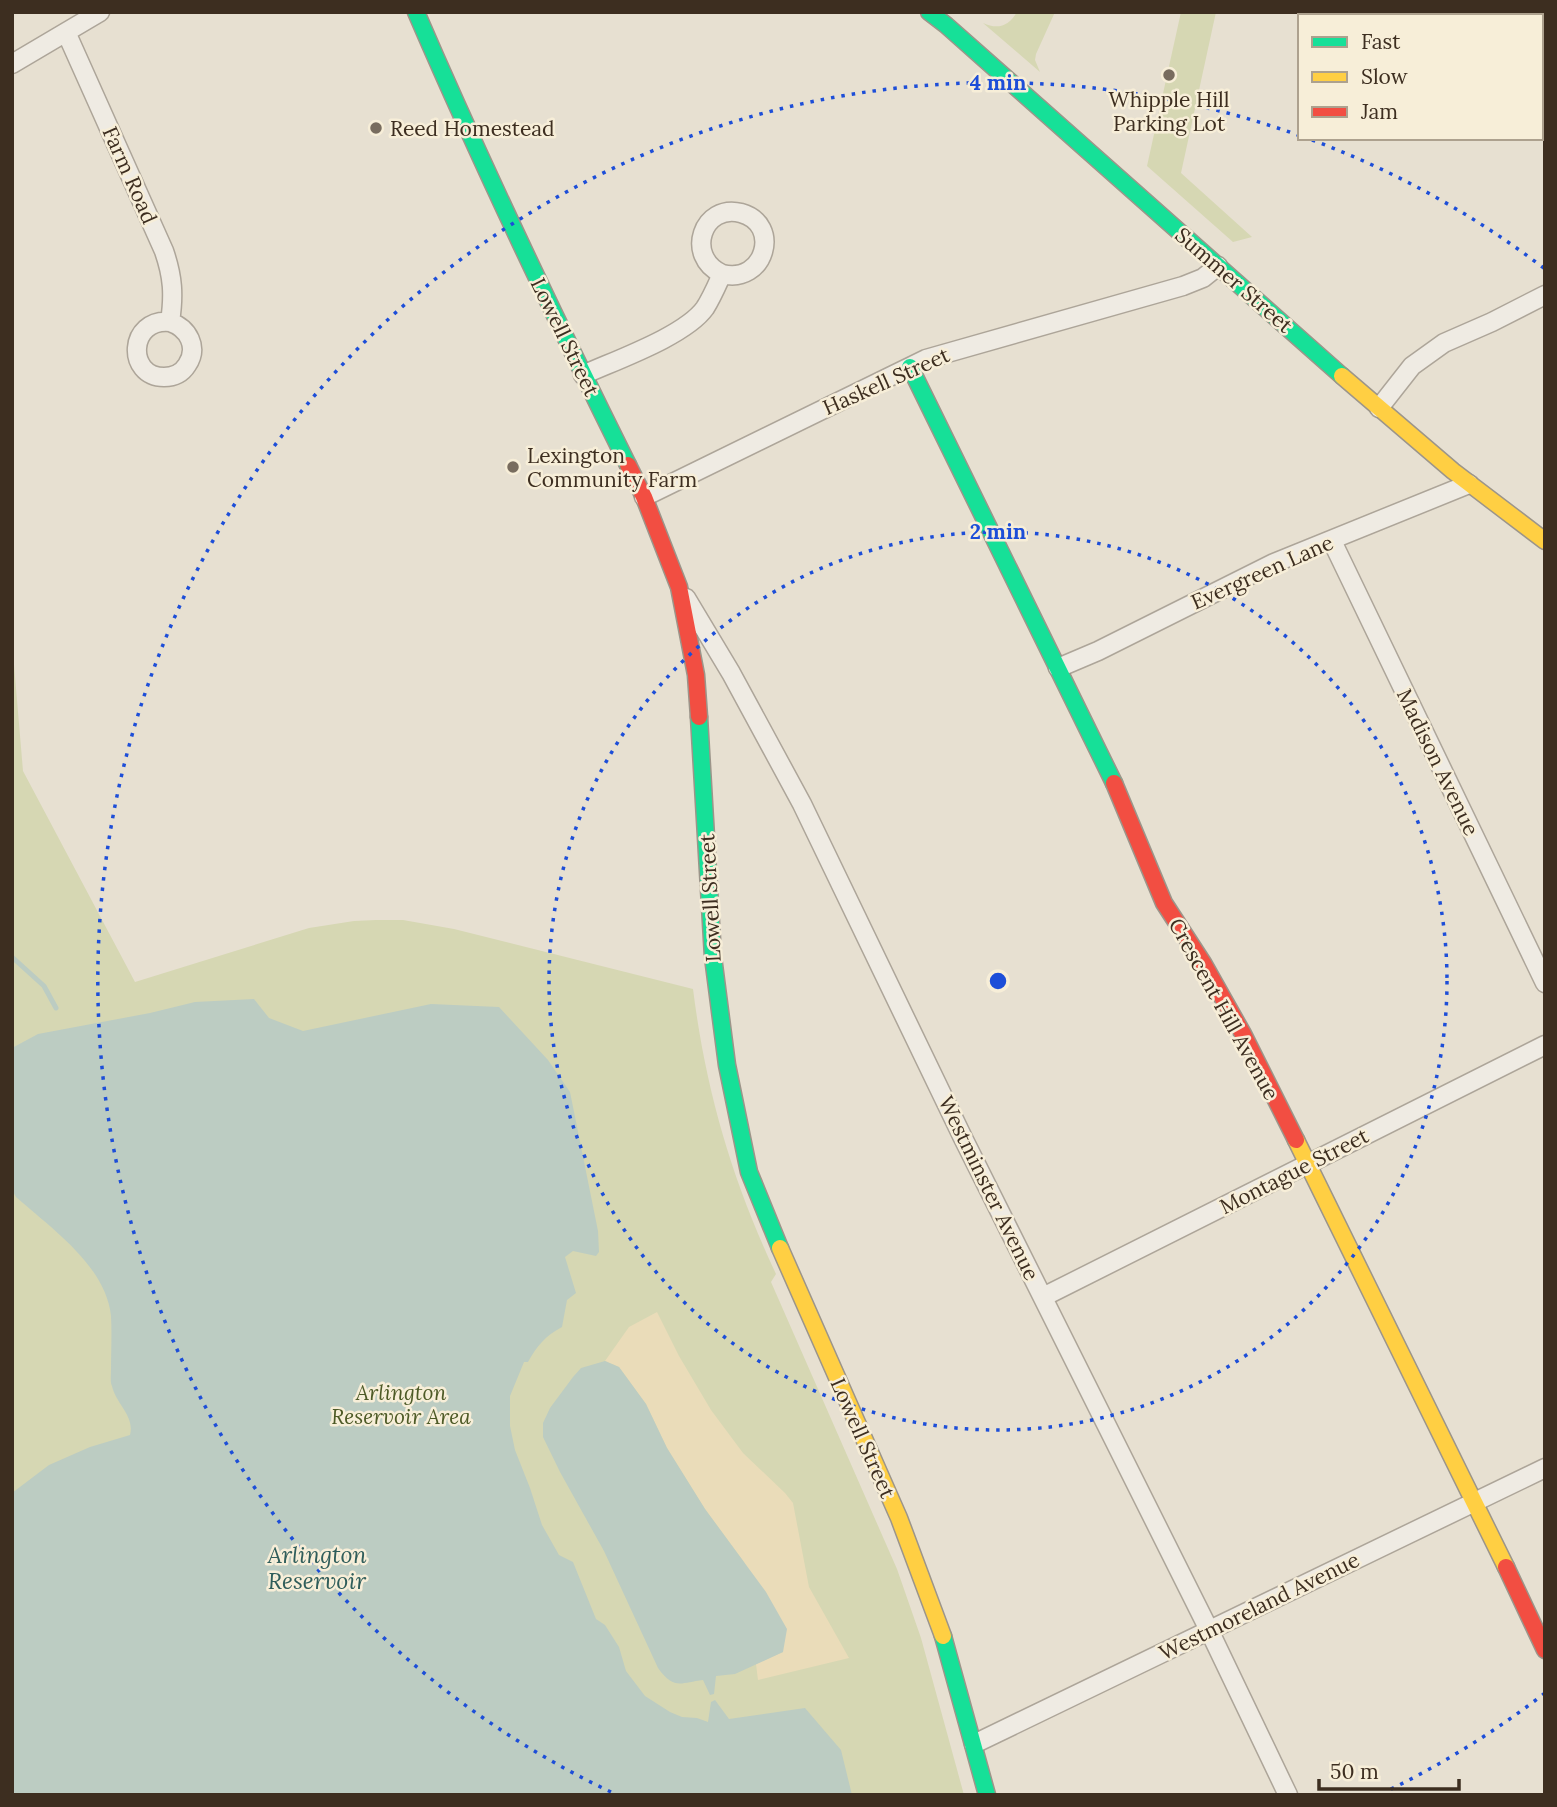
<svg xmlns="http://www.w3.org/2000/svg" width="1557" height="1807" font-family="Lora,serif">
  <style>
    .green { fill: #d6d7b3 }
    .sand { fill: #eadcb9 }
    .water { fill: #bcccc2 }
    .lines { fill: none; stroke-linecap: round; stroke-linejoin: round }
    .stream { stroke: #bcccc2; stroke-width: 5 }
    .street-casing { stroke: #ada599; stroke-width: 21 }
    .fast-casing { stroke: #9c958a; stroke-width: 19 }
    .slow-casing { stroke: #9c958a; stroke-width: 19 }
    .jam-casing { stroke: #9c958a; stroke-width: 19 }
    .street { stroke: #efebe3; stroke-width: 18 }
    .fast { stroke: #16e098; stroke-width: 16 }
    .slow { stroke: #ffcf43; stroke-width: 16 }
    .jam { stroke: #f24e42; stroke-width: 16 }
    .ring { fill: none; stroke: #1d4ed8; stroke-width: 3.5; stroke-dasharray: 3.5 7 }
    .poi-dot { fill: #786c5e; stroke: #f7eed8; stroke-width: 2.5 }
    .labels { text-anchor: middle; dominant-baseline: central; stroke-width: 5; stroke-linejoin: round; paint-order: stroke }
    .poi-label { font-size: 21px; fill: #3d2e20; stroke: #f7eed8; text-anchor: start }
    .street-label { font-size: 21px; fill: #3d2e20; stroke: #f7eed8 }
    .park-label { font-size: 21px; font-style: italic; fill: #4d5a26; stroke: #f7eed8 }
    .water-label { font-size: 23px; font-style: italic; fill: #2f5d5a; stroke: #f7eed8 }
    .centre { fill: #1d4ed8; stroke: #f7eed8; stroke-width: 3.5 }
    .ring-label { font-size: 21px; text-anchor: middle; font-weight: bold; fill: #1d4ed8; stroke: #f7eed8; stroke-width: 5; stroke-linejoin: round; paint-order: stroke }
  </style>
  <rect width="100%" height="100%" fill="#e7e0d1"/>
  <path class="green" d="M1017,12H1055L1036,54L1035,60L1040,72L983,23C998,30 1009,26 1017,12Z
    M1181,12H1216L1181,173L1252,237L1233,242L1147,166Z
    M1388,12H1545V97L1541,99V16H1389Z
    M12,641L23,771L135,982L309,928L354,921L376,920H403L454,929L693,989C706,1092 732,1180 776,1274L771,1282L897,1569L921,1638L964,1795H12Z"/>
  <path class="sand" d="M657,1312L679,1356L711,1410L743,1453L785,1493L793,1503L809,1587L849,1658L758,1680L756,1664L783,1652L744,1562L705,1509L667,1448L646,1404L619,1367L605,1361L629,1327Z"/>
  <path class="water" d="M254,999L269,1018L303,1031L431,1004L499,1007L548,1060L570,1092L598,1231L599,1252L596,1256L573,1251L565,1257L576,1293L567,1300L562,1327C545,1336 537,1346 528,1362H524L510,1396V1426L515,1450L530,1488L542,1525L559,1555L573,1562L596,1619L605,1625L619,1647L626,1671L645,1696L670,1712L682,1717L697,1718L708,1722L711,1702L715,1700L729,1719L805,1708L841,1750L852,1795H12V1493L49,1465L90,1447L130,1435C135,1416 116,1404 112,1386C110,1382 111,1375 111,1370C111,1353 112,1334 111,1316C106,1266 51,1228 16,1197L12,1190V1048L38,1034L150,1013L195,1002Z
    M605,1361L619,1367L646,1404L667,1448L705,1509L766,1592L787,1629L783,1652L735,1674L716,1676L714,1694L710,1695L703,1680C680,1683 674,1690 658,1668L604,1551L560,1472L543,1437V1423L550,1408L573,1377L581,1368Z"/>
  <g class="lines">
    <path class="stream" d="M1493,12L1503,16
      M1541,29L1545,30
      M12,957L44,986L56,1008"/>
    <defs>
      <path id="street" d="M66,32L164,251C173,277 174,295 170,322C128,318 126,377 164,377C174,377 182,373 187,365C199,347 188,328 170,322
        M12,64L100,12
        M583,375C616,360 685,336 705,308C712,297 717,285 722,274C684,256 703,203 741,213C782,224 765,285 722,274
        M1379,408L1412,366L1444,343L1492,322L1545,295
        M644,497L926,359L1183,286L1203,278L1218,266
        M1332,541L1545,983
        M686,598L731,673L802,804L963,1138L1209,1630L1288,1795
        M1058,668L1098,651L1274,563L1469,484
        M1043,1297L1545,1045
        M974,1744L1545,1468"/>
      <path id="fast" d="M416,12C482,165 554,316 628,465
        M929,12L946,25L1342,376
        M910,367L1114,783
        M699,717L713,957L727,1065L749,1172L780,1248
        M943,1636L987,1795"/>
      <path id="slow" d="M1342,376L1453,471L1545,541
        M1296,1140L1506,1567
        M780,1248L899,1518L943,1636"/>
      <path id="jam" d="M628,465L644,497L679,587L696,675L699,717
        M1114,783L1164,903L1203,963L1243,1034L1296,1140
        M1506,1567L1545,1650"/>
    </defs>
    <use href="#street" class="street-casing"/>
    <use href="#fast" class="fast-casing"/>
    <use href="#slow" class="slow-casing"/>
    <use href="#jam" class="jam-casing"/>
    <use href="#street" class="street"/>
    <use href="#fast" class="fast"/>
    <use href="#slow" class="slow"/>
    <use href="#jam" class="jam"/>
  </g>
  <g class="ring">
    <circle cx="998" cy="981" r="449"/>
    <path d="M1545 1693A898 898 0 0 1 1385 1792M611 1792A898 898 0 0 1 1298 135M1312 140A898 898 0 0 1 1545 269"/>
  </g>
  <g class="poi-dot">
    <circle cx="1169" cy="75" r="7"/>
    <circle cx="376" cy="128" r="7"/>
    <circle cx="513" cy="467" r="7"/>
  </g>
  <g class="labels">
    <g class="poi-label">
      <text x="1169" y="99" text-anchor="middle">Whipple Hill<tspan x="1169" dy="24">Parking Lot</tspan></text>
      <text x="390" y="128">Reed Homestead</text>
      <text x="527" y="455">Lexington<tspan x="527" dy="24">Community Farm</tspan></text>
    </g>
    <g class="street-label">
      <text transform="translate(130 175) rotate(66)">Farm Road</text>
      <text transform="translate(1234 280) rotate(41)">Summer Street</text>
      <text transform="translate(565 337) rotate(64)">Lowell Street</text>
      <text transform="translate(886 381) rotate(-24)">Haskell Street</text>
      <text transform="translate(1262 572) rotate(-24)">Evergreen Lane</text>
      <text transform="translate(1438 762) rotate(64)">Madison Avenue</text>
      <text transform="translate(710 898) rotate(-93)">Lowell Street</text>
      <text transform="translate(1224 1009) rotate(61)">Crescent Hill Avenue</text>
      <text transform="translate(1294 1171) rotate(-27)">Montague Street</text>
      <text transform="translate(989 1188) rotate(64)">Westminster Avenue</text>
      <text transform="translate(863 1438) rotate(66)">Lowell Street</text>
      <text transform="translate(1259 1606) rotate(-26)">Westmoreland Avenue</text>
    </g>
    <g class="park-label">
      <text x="401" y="1392">Arlington<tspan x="401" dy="24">Reservoir Area</tspan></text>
    </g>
    <g class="water-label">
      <text x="317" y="1554">Arlington<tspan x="317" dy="26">Reservoir</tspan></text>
    </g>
  </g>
  <circle cx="998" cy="981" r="10" class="centre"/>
  <g class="ring-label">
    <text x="998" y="90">4 min</text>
    <text x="998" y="539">2 min</text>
  </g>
  <rect width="1557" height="1807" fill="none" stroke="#3d2e20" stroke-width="28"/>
  <rect x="1298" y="14" width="245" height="126" fill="#f7eed8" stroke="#ada18e" stroke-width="2"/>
  <rect x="1312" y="37" width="35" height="10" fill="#16e098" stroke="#ada18e" stroke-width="2"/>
  <text x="1361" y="49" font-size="21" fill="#3d2e20">Fast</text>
  <rect x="1312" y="72" width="35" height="10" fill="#ffcf43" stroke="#ada18e" stroke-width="2"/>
  <text x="1361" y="84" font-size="21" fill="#3d2e20">Slow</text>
  <rect x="1312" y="107" width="35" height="10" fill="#f24e42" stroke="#ada18e" stroke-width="2"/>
  <text x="1361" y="119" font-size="21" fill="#3d2e20">Jam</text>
  <path d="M1319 1779v10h140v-10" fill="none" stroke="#3d2e20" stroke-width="3.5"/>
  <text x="1330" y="1779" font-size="21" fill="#3d2e20" stroke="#f7eed8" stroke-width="5" paint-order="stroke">50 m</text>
</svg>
